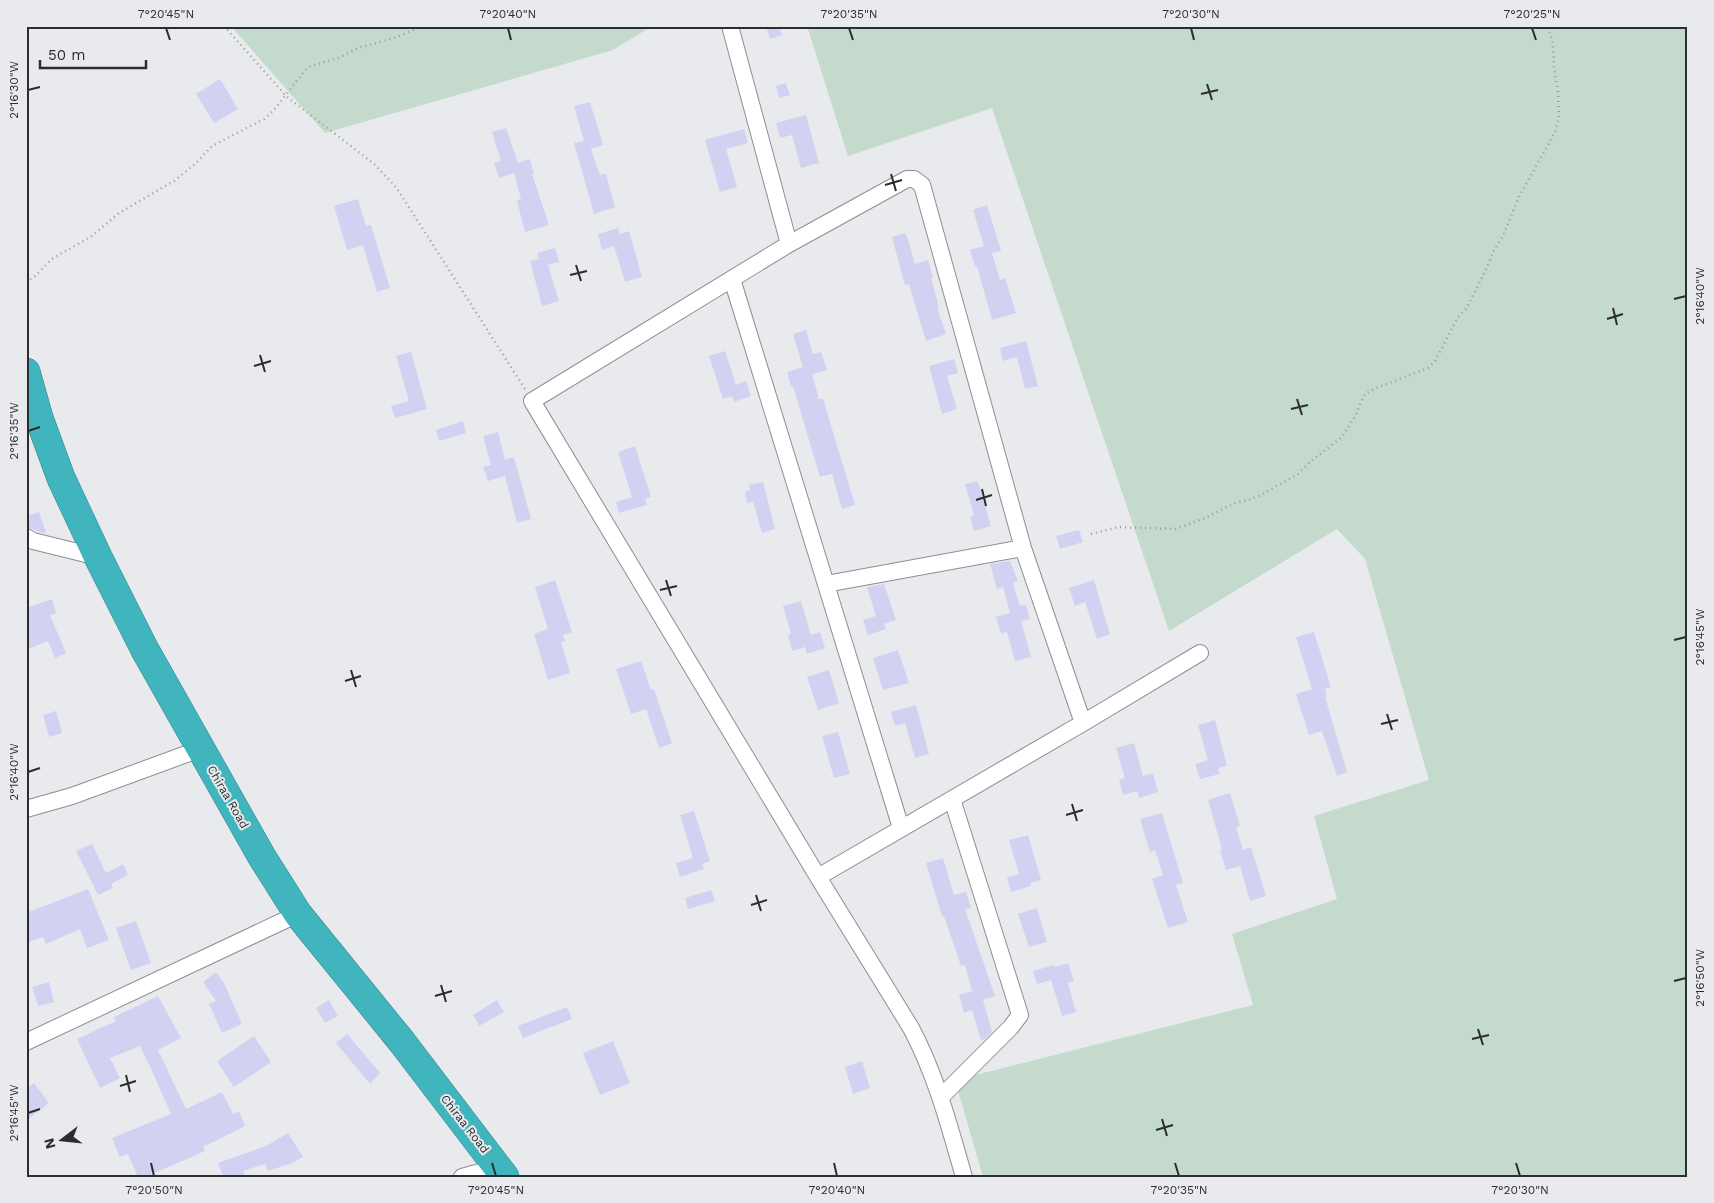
<svg xmlns="http://www.w3.org/2000/svg" width="1714" height="1203" font-family="'Work Sans',sans-serif">
  <style>
    .green { fill: #c4dacc }
    .building { fill: #d2d1f1 }
    .lines { fill: none; stroke-linecap: round; stroke-linejoin: round }
    .street-casing { stroke: #8e8e92; stroke-width: 18 }
    .highway-casing { stroke: #3a858b; stroke-width: 29 }
    .path { stroke: #9a9b9d; stroke-width: 2.5; stroke-dasharray: 1 4; stroke-linecap: butt }
    .street { stroke: #fff; stroke-width: 16 }
    .highway { stroke: #41b5bd; stroke-width: 28 }
    .ticks { fill: none; stroke: #2c2d2e; stroke-width: 2 }
    .labels { text-anchor: middle; dominant-baseline: central; stroke-width: 4; stroke-linejoin: round; paint-order: stroke }
    .street-label { font-size: 12px; fill: #2c2d2e; stroke: #e9eaed }
    .neatline { fill: none; stroke: #2c2d2e; stroke-width: 2 }
    .ticks-label { font-size: 12px; text-anchor: middle; fill: #2c2d2e }
  </style>
  <rect width="100%" height="100%" fill="#e9eaed"/>
  <path class="green" d="M231,26H652L613,50L325,133Z
    M807,26H1688V1177H983L955,1080L1253,1005L1232,934L1337,899L1314,816L1429,780L1365,559L1337,529L1169,631L992,108L848,156Z"/>
  <path class="building" d="M766,26H779L782,35L770,39Z
    M220,79L238,109L214,123L196,94Z
    M786,83L790,95L779,98L776,86Z
    M590,102L603,145L591,149L600,175L606,174L615,207L594,214L574,143L584,141L574,106Z
    M806,115L819,163L801,168L792,135L780,138L776,123Z
    M506,128L518,163L530,159L534,174H532L549,225L525,232L517,201L521,199L514,173L499,178L494,163L501,161L492,132Z
    M744,129L748,143L726,149L737,187L720,192L705,140Z
    M358,199L366,226L371,225L390,288L377,292L363,245L347,250L334,206Z
    M987,205L1001,251L992,253L1000,280L1005,278L1016,313L992,320L977,266L975,267L970,250L984,246L973,210Z
    M618,228L620,234L629,231L642,277L625,282L614,246L602,250L598,234Z
    M906,233L915,264L928,260L933,278H931L939,307L937,308L946,334L926,341L909,284L905,285L892,237Z
    M555,248L559,262L548,265L559,301L542,306L530,261L539,259L537,253Z
    M806,330L813,354L821,352L827,370L812,374L819,399H823L855,505L842,509L832,474L820,477L793,386L791,387L787,372L803,367L793,334Z
    M1026,341L1038,386L1025,389L1017,357L1003,361L1000,348Z
    M725,351L736,385L746,381L751,396L734,402L732,396L723,399L709,356Z
    M411,352L427,409L395,418L391,406L409,401L396,356Z
    M954,359L958,373L947,376L957,409L942,414L929,366Z
    M463,421L466,433L439,441L436,430Z
    M498,432L505,460L514,457L531,519L517,523L505,476L488,481L483,467L491,465L483,436Z
    M635,446L651,497L645,499L647,505L619,513L616,502L632,497L618,452Z
    M978,481L991,526L974,531L970,517L974,515L965,484Z
    M763,482L775,529L762,533L753,501L747,503L745,492L750,490L749,485Z
    M39,512L46,532L43,533L26,527V516Z
    M1079,530L1083,542L1060,549L1056,536Z
    M1010,561L1018,581L1013,583L1020,606L1026,605L1030,619L1021,621L1031,657L1015,661L1007,632L1001,634L996,617L1010,613L1003,587L997,589L990,564Z
    M555,580L572,632L563,635L565,641L561,642L570,673L548,680L534,634L548,629L535,587Z
    M1094,580L1110,634L1097,639L1085,602L1075,606L1069,588Z
    M884,584L896,620L884,624L886,629L868,635L863,620L876,616L867,587Z
    M52,599L56,613L50,615L66,653L55,658L48,641L26,650V608Z
    M801,601L811,635L820,632L825,648L807,654L805,647L792,651L788,635L791,634L783,606Z
    M1314,632L1331,687L1325,689L1327,697H1325L1347,772L1337,776L1322,731L1309,735L1296,694L1312,689L1296,637Z
    M898,650L909,683L883,690L873,658Z
    M641,661L651,690L654,689L672,743L659,748L646,709L631,714L616,669Z
    M829,670L839,703L818,710L807,677Z
    M916,705L929,754L915,758L905,723L895,726L891,712Z
    M56,711L62,733L49,737L43,715Z
    M1215,720L1227,766L1218,768L1220,774L1200,779L1195,764L1208,760L1198,725Z
    M838,732L850,774L834,778L822,736Z
    M1134,743L1143,776L1153,773L1158,792L1139,798L1137,791L1123,795L1119,780L1125,778L1116,748Z
    M1230,793L1240,826L1236,827L1243,850L1251,847L1266,896L1250,901L1240,866L1226,870L1220,850L1222,849L1208,800Z
    M694,811L710,861L702,864L704,869L680,877L676,863L693,858L680,815Z
    M1162,813L1183,883L1176,885L1188,922L1168,928L1152,879L1163,875L1155,850L1150,852L1140,819Z
    M1028,835L1041,880L1030,883L1031,886L1011,892L1007,877L1019,874L1009,840Z
    M92,844L106,873L123,864L128,875L111,884L113,888L98,895L76,851Z
    M943,858L954,895L966,892L971,908L965,909L995,996L983,1000L992,1032L985,1039L981,1040L972,1010L964,1013L959,995L972,991L965,965L961,966L944,916H942L926,863Z
    M88,889L109,940L87,948L80,929L46,944L43,937L26,943V913Z
    M711,890L715,901L688,909L685,898Z
    M1037,908L1047,942L1029,947L1018,914Z
    M136,921L151,963L131,970L116,928Z
    M1068,963L1074,981L1068,983L1076,1012L1062,1016L1051,980L1037,984L1033,971L1054,965L1055,967Z
    M216,972L224,983L242,1024L222,1033L209,1004L216,1001L203,982Z
    M49,982L54,1002L38,1006L32,987Z
    M158,996L181,1038L158,1050L186,1109L222,1092L233,1114L239,1111L245,1126L203,1147L205,1151L145,1177H138L128,1154L120,1157L112,1138L171,1114L151,1069L140,1046L110,1058L120,1078L100,1088L77,1039L116,1021L114,1017Z
    M329,1000L338,1016L325,1023L316,1008Z
    M497,1000L504,1012L479,1026L473,1015Z
    M567,1007L572,1019L523,1038L518,1026Z
    M347,1034L380,1073L370,1084L336,1043Z
    M254,1036L271,1062L234,1087L217,1061Z
    M613,1041L630,1083L600,1095L583,1053Z
    M862,1061L870,1088L853,1094L845,1067Z
    M34,1083L49,1103L26,1121V1089Z
    M288,1133L303,1157L292,1163L268,1171L265,1164L243,1171L245,1177H223L218,1163L266,1146Z"/>
  <g class="lines">
    <defs>
      <path id="street" d="M730,26L789,244
        M732,279L901,828
        M26,537L33,541L98,557
        M826,584L1023,548
        M26,809L72,796L200,749
        M818,877L1083,723L1200,653
        M26,1042L298,914
        M941,1097L1011,1027L1020,1015L952,799
        M462,1177L498,1167
        M964,1177C949,1125 936,1075 911,1028L818,877L532,401L789,244L907,179H914L922,185L1023,548L1083,723"/>
      <path id="highway" d="M26,372L39,418L61,478L98,557L145,650L262,857L298,914L402,1042L505,1177"/>
    </defs>
    <use href="#street" class="street-casing"/>
    <use href="#highway" class="highway-casing"/>
    <path class="path" d="M224,26L286,96L374,164L396,187L525,389
      M26,282L35,276L52,259L92,236L119,213L174,181L195,164L212,146L264,119L273,111L308,67L338,58L358,48L397,37L422,26
      M1091,534L1118,527L1176,529L1205,518L1235,503L1249,500L1261,495L1298,474L1310,462L1342,437L1356,415L1360,404L1365,394L1376,388L1428,368L1435,361L1458,317L1466,309L1483,276L1494,250L1503,236L1519,197L1555,132L1559,117L1558,91L1554,68L1553,44L1548,26"/>
    <use href="#street" class="street"/>
    <use href="#highway" class="highway"/>
  </g>
  <path class="ticks" d="M166,28L170,40M508,28L511,40M849,28L853,40M1191,28L1194,40M1532,28L1536,40M1207,84L1212,100M28,90L40,87M1201,94L1218,90M891,174L896,191M885,185L902,180M576,265L581,281M570,275L587,271M1674,299L1686,296M1613,308L1617,325M1607,319L1623,314M260,355L265,372M254,366L271,361M1297,399L1302,415M1291,409L1308,405M28,431L40,427M982,489L986,506M976,500L992,495M666,580L671,596M660,590L677,586M1674,640L1686,637M351,670L356,687M345,681L361,676M1387,714L1392,730M1381,724L1398,720M28,772L40,768M1072,804L1077,821M1066,815L1083,810M756,895L761,911M751,905L767,900M1674,981L1686,978M441,985L446,1002M435,996L452,991M1478,1029L1483,1045M1472,1039L1489,1035M126,1075L130,1092M120,1086L136,1081M28,1113L40,1109M1162,1119L1167,1136M1156,1130L1173,1125M151,1163L154,1176M492,1163L496,1176M834,1163L837,1176M1175,1163L1179,1176M1516,1163L1520,1176"/>
  <g class="labels">
    <g class="street-label">
      <text transform="translate(228 797) rotate(60)">Chiraa Road</text>
      <text transform="translate(465 1124) rotate(52)">Chiraa Road</text>
    </g>
  </g>
  <rect width="1714" height="1203" fill="none" stroke="#e9eaed" stroke-width="55"/>
  <g transform="translate(62 1140) rotate(254)" stroke="#e9eaed" stroke-width="4" paint-order="stroke">
  <path d="M0-4L9 19L0 12L-9 19Z" fill="#2c2d2e"/>
  <text y="-8" font-size="14" font-weight="bold" text-anchor="middle" fill="#2c2d2e">N</text>
  </g>
  <path d="M40 60v8h106v-8" fill="none" stroke="#2c2d2e" stroke-width="2.5"/>
  <text x="48" y="60" font-size="15" fill="#2c2d2e" stroke="#e9eaed" stroke-width="4" paint-order="stroke">50 m</text>
  <rect x="28" y="28" width="1658" height="1148" class="neatline"/>
  <g class="ticks-label">
    <text x="166" y="18">7°20'45"N</text>
    <text x="508" y="18">7°20'40"N</text>
    <text x="849" y="18">7°20'35"N</text>
    <text x="1191" y="18">7°20'30"N</text>
    <text x="1532" y="18">7°20'25"N</text>
    <text transform="translate(14 90) rotate(-90)" y="4">2°16'30"W</text>
    <text transform="translate(1700 296) rotate(-90)" y="4">2°16'40"W</text>
    <text transform="translate(14 431) rotate(-90)" y="4">2°16'35"W</text>
    <text transform="translate(1700 637) rotate(-90)" y="4">2°16'45"W</text>
    <text transform="translate(14 772) rotate(-90)" y="4">2°16'40"W</text>
    <text transform="translate(1700 978) rotate(-90)" y="4">2°16'50"W</text>
    <text transform="translate(14 1113) rotate(-90)" y="4">2°16'45"W</text>
    <text x="154" y="1194">7°20'50"N</text>
    <text x="496" y="1194">7°20'45"N</text>
    <text x="837" y="1194">7°20'40"N</text>
    <text x="1179" y="1194">7°20'35"N</text>
    <text x="1520" y="1194">7°20'30"N</text>
  </g>
</svg>
